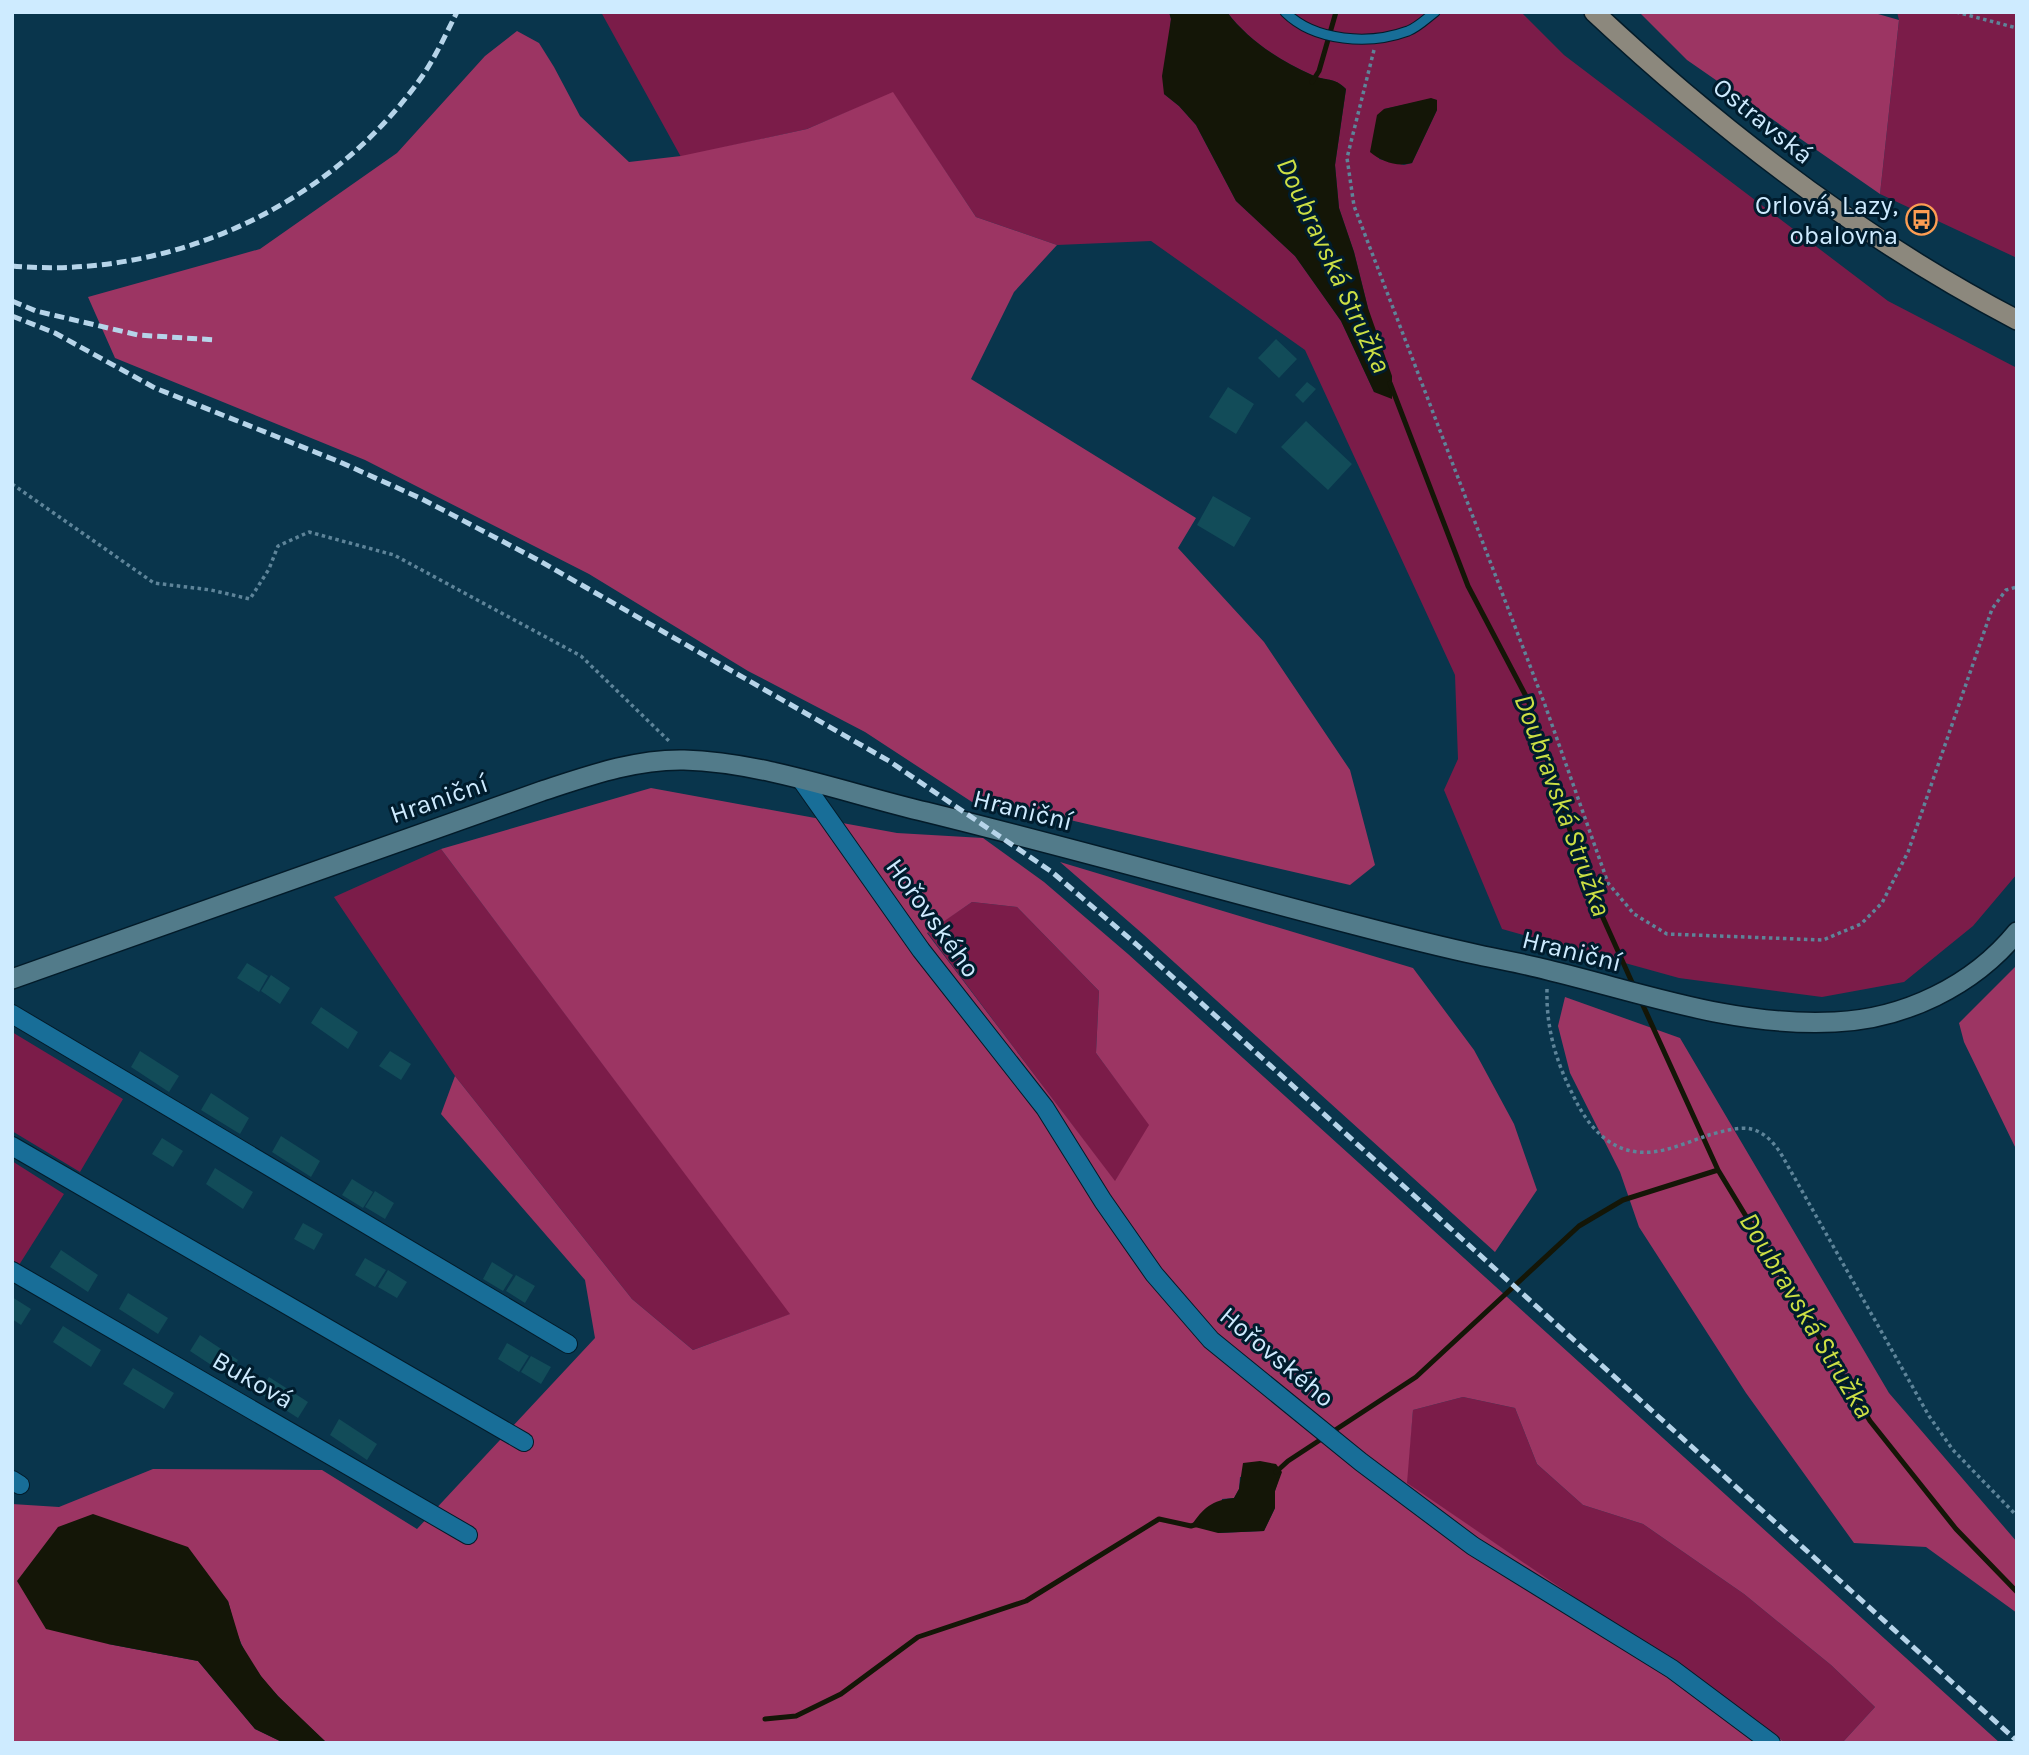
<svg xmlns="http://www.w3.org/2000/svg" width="2029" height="1755" font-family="Karla,sans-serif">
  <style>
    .green { fill: #7b1c49; fill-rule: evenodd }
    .forest { fill: #9c3563; fill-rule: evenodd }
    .water { fill: #141607 }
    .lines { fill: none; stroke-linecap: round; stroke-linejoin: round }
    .stream { stroke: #141607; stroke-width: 5 }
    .building { fill: #124c59 }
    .service-casing { stroke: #031b29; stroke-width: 11 }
    .minor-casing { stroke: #031b29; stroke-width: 20 }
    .secondary-casing { stroke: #031b29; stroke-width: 22 }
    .primary-casing { stroke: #031b29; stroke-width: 22 }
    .path { stroke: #5e8499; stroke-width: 3.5; stroke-dasharray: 3.5 3.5; stroke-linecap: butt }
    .service { stroke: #186e98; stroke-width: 9 }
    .minor { stroke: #186e98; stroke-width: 18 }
    .secondary { stroke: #527b8a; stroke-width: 19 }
    .primary { stroke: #8c887d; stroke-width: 19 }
    .rail { stroke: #b6d4e9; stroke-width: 5; stroke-dasharray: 10 5; stroke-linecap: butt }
    .labels { text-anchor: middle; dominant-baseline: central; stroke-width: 6; stroke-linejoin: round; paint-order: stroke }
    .street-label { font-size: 26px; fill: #ceebff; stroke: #001c2d }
    .poi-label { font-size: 26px; fill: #ceebff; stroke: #001c2d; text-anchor: end }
    .water-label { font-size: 28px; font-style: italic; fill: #ccdf44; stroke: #001c2d }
  </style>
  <rect width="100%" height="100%" fill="#09354c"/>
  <path class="green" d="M601,12H1169L1171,19L1164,94L1179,106L1196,125L1236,201L1295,256L1341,321L1374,392L1368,308L1354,252L1339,208L1335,165L1346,89C1333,76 1326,82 1312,75C1280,61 1248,40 1227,12H1521L1564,55L1888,301L2017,368V874L1973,926L1904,982L1822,997L1679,978L1502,929L1444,790L1458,759L1455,675L1305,350L1151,241L1057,245L976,217L893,93L807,129L681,157ZM1431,99L1437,100V110L1412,163L1404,165L1379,159L1384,109Z
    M1897,12H2017V258L1880,194L1899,20Z
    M441,849L791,1314L693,1350L632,1299L455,1076L334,897Z
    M972,902L1017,907L1099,991L1096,1053L1150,1125L1115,1182L927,932Z
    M12,1032L123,1099L80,1172L12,1131Z
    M12,1161L64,1194L19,1265L12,1261Z
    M1463,1397L1515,1408L1537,1464L1583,1505L1643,1524L1744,1594L1831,1665L1875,1707L1842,1743H1785L1775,1734L1406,1483L1413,1410Z"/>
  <path class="forest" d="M1639,12H1871L1899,20L1880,194L1687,60Z
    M517,31L539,43L554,67L580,116L629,162L681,156L807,129L893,92L976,217L1057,245L1014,292L971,379L1196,518L1178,548L1264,642L1350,770L1375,865L1350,885L1057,817L972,802L865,732L748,671L589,574L365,460L115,358L88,297L260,249L397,153L485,56Z
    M651,788L897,833L983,838L1044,882L1128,954L2000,1743H1842L1875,1707L1831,1665L1744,1594L1643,1524L1583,1505L1537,1464L1515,1408L1463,1397L1413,1410L1407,1483L1775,1734L1785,1743H327C296,1713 258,1683 241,1643C235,1630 232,1615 228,1601L108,1644L198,1661L255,1729L284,1743H12V1504L59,1507L153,1469L322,1470L417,1529L595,1338L585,1280L441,1114L455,1076L632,1299L693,1350L790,1314L441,849ZM972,902L1017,907L1099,991L1096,1053L1149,1125L1115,1181L927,933ZM1281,1472L1275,1491V1508L1264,1531L1218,1533L1222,1499L1234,1498L1239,1489L1240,1477Z
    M1060,862L1413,968L1474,1050L1514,1124L1537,1190L1495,1252L1144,935Z
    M2017,965V1151L1964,1042L1959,1023Z
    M1565,997L1680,1038L1889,1393L2017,1542V1613L1926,1547L1854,1543L1746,1393L1639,1227L1620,1172L1570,1073L1558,1026Z"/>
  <path class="water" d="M1169,12H1227C1248,40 1280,61 1312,75C1327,82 1333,76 1346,89L1335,165L1339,208L1354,252L1368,308L1392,376V399L1374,392L1341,321L1295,256L1236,201L1196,125L1179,106L1164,94L1162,76L1171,19Z
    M1431,98L1437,100V110L1412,163C1397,167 1382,162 1370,152L1377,115L1384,109Z
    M1260,1461L1276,1464L1282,1472L1275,1491V1508L1264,1531L1218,1533L1191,1526C1203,1508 1212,1500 1234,1498L1239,1489L1243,1463Z
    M93,1514L188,1547L228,1601L241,1644L261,1676L278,1696L327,1743H284L255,1729L198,1661L108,1644L46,1629L17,1581L58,1527Z"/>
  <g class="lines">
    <path class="stream" d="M1312,82L1319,71L1336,12
      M1390,383L1468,586L1528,700L1586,880L1635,989
      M1641,1001L1718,1170L1870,1421L1956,1529L2017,1592
      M1276,1472L1288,1461L1416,1377L1579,1226L1623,1200L1718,1170
      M765,1719L796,1716L841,1694L918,1637L1026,1601L1159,1519L1191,1526L1198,1524"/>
  </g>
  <path class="building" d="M1276,339L1297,359L1279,378L1258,358Z
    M1307,382L1316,389L1303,403L1295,395Z
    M1228,387L1254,404L1236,434L1209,417Z
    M1306,421L1352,464L1328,490L1281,447Z
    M1213,496L1251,518L1234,547L1197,525Z
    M247,963L268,976L259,992L237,978Z
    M271,975L290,988L280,1004L261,991Z
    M321,1007L358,1032L348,1049L311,1023Z
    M140,1051L179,1076L169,1092L131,1067Z
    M390,1051L411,1064L401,1080L379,1066Z
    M211,1093L249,1118L240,1134L201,1110Z
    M281,1136L320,1161L311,1177L272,1152Z
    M162,1138L183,1151L173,1167L152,1154Z
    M215,1168L253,1192L243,1209L206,1184Z
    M352,1179L373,1192L363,1208L342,1195Z
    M375,1191L394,1203L385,1219L365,1207Z
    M303,1223L323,1234L314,1250L294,1239Z
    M61,1250L98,1275L88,1292L50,1267Z
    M365,1258L386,1270L375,1287L355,1275Z
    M492,1262L513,1275L503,1291L483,1279Z
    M388,1270L407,1282L397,1298L378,1287Z
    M516,1275L535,1286L525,1303L506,1291Z
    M128,1293L168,1318L158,1334L119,1309Z
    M12,1297L31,1309L21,1325L12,1319Z
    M63,1326L101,1350L91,1367L53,1342Z
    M200,1335L238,1360L228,1376L190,1351Z
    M507,1343L529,1356L519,1372L498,1359Z
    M531,1356L551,1367L541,1384L521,1372Z
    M133,1368L174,1393L164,1409L123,1384Z
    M269,1377L308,1402L298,1418L259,1393Z
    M339,1419L377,1444L367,1460L330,1435Z"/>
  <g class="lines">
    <defs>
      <path id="service" d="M1285,12C1315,42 1370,45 1408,31C1418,27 1427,18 1435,12"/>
      <path id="minor" d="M802,781L921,950L1045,1108L1103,1201L1154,1274L1211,1340L1361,1462L1473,1546L1672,1669L1771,1743
        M12,1014L568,1344
        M12,1146L524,1442
        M12,1271L468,1535
        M12,1480L20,1485"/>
      <path id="secondary" d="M12,979L542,791C588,776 635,759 684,760C763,762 849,794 926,812C1068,847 1210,887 1352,924C1394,935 1437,946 1479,955C1502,960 1525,964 1548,970C1643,993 1734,1027 1835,1022C1904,1019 1973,986 2017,932"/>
      <path id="primary" d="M1594,12C1720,130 1864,240 2017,320"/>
    </defs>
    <use href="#service" class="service-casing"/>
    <use href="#minor" class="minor-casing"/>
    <use href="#secondary" class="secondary-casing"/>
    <use href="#primary" class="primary-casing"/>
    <path class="path" d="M1956,12L2017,28
      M1374,50L1347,158L1354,206L1545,705L1608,883L1634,914L1667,934L1823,940L1861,924L1882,903L1908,852L1992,609L2006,590L2017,587
      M12,484L154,583L211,590L250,599L269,569L278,546L309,532L394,555L581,656L670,742
      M1547,989C1546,1026 1555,1059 1572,1093C1587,1126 1611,1156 1652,1152C1671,1150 1691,1141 1709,1135C1720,1132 1739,1126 1751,1129C1764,1132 1772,1141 1780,1152L1929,1416L1953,1450L2017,1516"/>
    <use href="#service" class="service"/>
    <use href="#minor" class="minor"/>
    <use href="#secondary" class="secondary"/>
    <use href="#primary" class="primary"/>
    <path class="rail" d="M12,266C169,280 329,207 421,78C435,58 446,34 457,12
      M12,301L36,311L138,335L216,340
      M12,316L55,333L155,388L340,462L422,499L538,560L889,761L1052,872L1136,944L2017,1741"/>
  </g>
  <defs>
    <symbol id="bus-ring" viewBox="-11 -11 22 22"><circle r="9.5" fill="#001c2d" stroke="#fc9d53" stroke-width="1.5"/><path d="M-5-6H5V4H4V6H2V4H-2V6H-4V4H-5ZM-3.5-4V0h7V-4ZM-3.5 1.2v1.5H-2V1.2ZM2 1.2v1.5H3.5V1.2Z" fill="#fc9d53"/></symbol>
  </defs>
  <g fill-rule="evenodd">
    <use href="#bus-ring" x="1904" y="202" width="35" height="35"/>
  </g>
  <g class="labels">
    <g class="street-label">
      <text transform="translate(1763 121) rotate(39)">Ostravská</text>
      <text transform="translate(439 799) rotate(-19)">Hraniční</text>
      <text transform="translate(1023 810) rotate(14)">Hraniční</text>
      <text transform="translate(933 918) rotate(54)">Hořovského</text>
      <text transform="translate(1572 951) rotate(14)">Hraniční</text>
      <text transform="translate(1277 1357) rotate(40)">Hořovského</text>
      <text transform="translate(253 1380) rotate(30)">Buková</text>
    </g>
    <g class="poi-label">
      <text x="1898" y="205">Orlová, Lazy,<tspan x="1898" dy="30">obalovna</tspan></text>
    </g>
    <g class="water-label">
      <text transform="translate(1334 265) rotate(65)">Doubravská Stružka</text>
      <text transform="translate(1563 805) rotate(70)">Doubravská Stružka</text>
      <text transform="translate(1807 1315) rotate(59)">Doubravská Stružka</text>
    </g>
  </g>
  <rect width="2029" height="1755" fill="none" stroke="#ceebff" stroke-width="28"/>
</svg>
